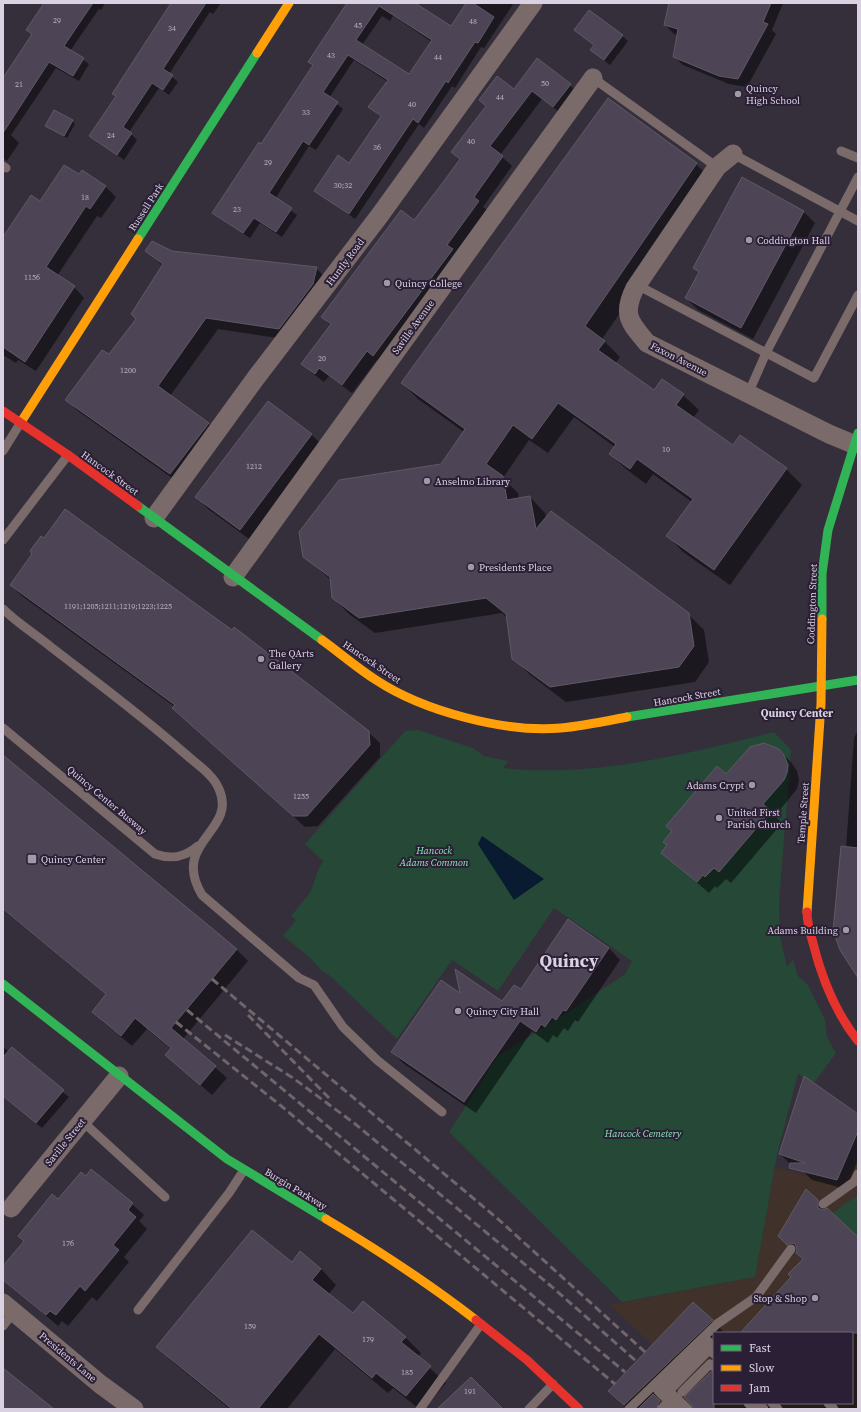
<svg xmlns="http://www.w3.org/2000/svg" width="861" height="1412" font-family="'Source Serif 4',serif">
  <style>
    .commercial { fill: #41312b; fill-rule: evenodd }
    .green { fill: #254837 }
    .water { fill: #081b31 }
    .shadow { fill: #0007; fill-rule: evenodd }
    .building { fill: #4d4555; stroke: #5f5965; fill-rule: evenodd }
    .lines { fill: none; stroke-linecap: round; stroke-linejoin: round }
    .lane { stroke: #7a6a6a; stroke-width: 9 }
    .street { stroke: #7a6a6a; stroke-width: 19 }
    .fast { stroke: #30b455; stroke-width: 9 }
    .slow { stroke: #ff9f0a; stroke-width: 9 }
    .jam { stroke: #e5322d; stroke-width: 9 }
    .rail { stroke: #70656b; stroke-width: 3; stroke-dasharray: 8 4; stroke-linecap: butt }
    .lane-bridge { stroke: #7a6a6a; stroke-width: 9 }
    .poi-dot { fill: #a099a8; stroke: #2b1f36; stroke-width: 1.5 }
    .labels { text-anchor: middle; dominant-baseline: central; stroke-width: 4; stroke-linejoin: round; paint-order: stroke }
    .number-label { font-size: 8px; fill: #b7afbf }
    .poi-label { font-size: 10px; fill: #dad2e2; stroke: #2b1f36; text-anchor: start }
    .street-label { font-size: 10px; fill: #dad2e2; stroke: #2b1f36 }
    .park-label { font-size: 10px; font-style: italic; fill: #86e8b2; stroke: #2b1f36 }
    .neighbourhood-label { font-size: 11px; font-weight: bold; fill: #dad2e2; stroke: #2b1f36 }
    .town-label { font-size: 18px; font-weight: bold; fill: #dad2e2; stroke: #2b1f36 }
  </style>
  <rect width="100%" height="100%" fill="#352e3b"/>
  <path class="commercial" d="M858,1154V1409H627L608,1391L652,1344L609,1305L755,1277L775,1167L843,1186ZM714,1333H852V1403H714Z"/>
  <path class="green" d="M418,730L473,748L484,756L508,761L503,768C594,778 686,754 774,732L791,750L779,903L780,936L787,967L793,960L798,976L808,985L825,1020L827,1037L836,1053L814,1083L798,1074L777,1155L755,1277L622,1302L449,1132L498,1056L567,1013L625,974L632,961L554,908L498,991L452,960L397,1039L328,974L322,971L308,956L283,936L296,920L291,916L310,893L319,868L323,861L305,844L405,731Z
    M858,1195V1237L832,1213Z"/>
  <path class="water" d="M482,836L544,879L514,900L478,844Z"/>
  <path class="shadow" d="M45,3H105L101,10L99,9L70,51L89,64L79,81L56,68L11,135L19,143L7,161L3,158V80L33,35L27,30Z
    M172,3H221L213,14L210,12L169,74L178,82L169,95L159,88L129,132L137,140L124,160L91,136L117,97L113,94Z
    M349,3H413L451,28L467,3H514L484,48L481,47L455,88L452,86L424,128L419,124L355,219L316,191L350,164L381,117L369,107L388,82L354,60L329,98L343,109L316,150L309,146L275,199L297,215L282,237L260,223L250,238L213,213L261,145L313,66L310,62ZM382,16L390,21L393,16L432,42L409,76L362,45Z
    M670,3H783L772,30L776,34L747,87L729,84L683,65L674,56L678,35L674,34L665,25Z
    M576,30L622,36L628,41L610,65L591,50L594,45Z
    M570,85L579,94L563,115L542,99L500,155L512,166L483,207L488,211L383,365L377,360L352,393L329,376L324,382L312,373L303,364L331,326L322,317L414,222L460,160L452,152L486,106L480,100L514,90Z
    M72,121L75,124L67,138L49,128Z
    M696,164L712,180L602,339L620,357L615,364L654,391L683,395L699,410L693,418L733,447L786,469L802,485L730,585L683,552L668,536L692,502L653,474L646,484L626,469L610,454L615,447L574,417L548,453L529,440L503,478L518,493L519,499L530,497L545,513L546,518L688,614L704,630L709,662L695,682L566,702L529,674L513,658L507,618L502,613L375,633L349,614L333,598L332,581L304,556L441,464L464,432L418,399L402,383Z
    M79,176L105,186L116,197L101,218L97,216L57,276L74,287L84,298L36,371L18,360L16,363L3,355V239L41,202Z
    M743,178L804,212L815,223L753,339L698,310L686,298L700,274L694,268Z
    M147,251L316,268L328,280L291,340L218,329L170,396L208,423L219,435L182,485L78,411L66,400L110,355L137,319L163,266Z
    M268,402L312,435L323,446L252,541L208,509L197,497Z
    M34,554L368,732L380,743V757L318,826L305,827L185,719L174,708L175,707L22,596L11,585Z
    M858,730V970L846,848L854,738Z
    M762,744L770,745L779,750L791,762L797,771L799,780L797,789L775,816L782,823L731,883L726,879L717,888L715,886L709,893L663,853L727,775Z
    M3,756L237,950L248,961L183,1039L227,1078L212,1095L166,1055L171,1049L147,1029L132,1046L104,1023L93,1012L107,995L3,910Z
    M609,948L620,960L578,1022L575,1020L568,1031L564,1028L557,1038L553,1035L548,1043L532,1031L476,1113L404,1064L392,1052L461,996L502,1003L521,991Z
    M3,1047L69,1097L42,1128L3,1096Z
    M858,1115V1160L846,1189L812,1180L804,1172L805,1168L789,1163L780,1154Z
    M86,1177L132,1204L144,1215L139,1221L147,1229L124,1257L129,1262L97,1301L92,1297L68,1326L62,1321L58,1326L6,1281L3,1267L59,1200Z
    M818,1201L858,1238V1409H694L714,1373V1403H852V1333H741L793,1277L804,1260L779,1236Z
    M292,1264L321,1269L336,1285L329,1294L354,1314L405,1337L421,1353L418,1357L446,1383L424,1409H419L393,1388L388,1393L335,1349L287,1409H230L174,1363L158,1347Z
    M712,1321L725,1333H714V1341L655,1398L667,1409H628L609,1391Z"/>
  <path class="building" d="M44,3H93L64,46L84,58L73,76L49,62L3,133V78L32,34L26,30Z
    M171,3H206L163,69L173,75L163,90L152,83L123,127L132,133L117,155L89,136L116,96L112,94Z
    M347,3H415L451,26L466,3H473L494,17L478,43L475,42L448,83L446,81L418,123L413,119L349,214L314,191L338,155L349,163L381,116L368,107L388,80L348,55L323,92L338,102L309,145L303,141L269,193L292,208L276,232L254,218L243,233L212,213L259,142L261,144L313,65L308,62ZM379,6L432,40L409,74L356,40Z
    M669,3H771L763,22L768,24L738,79L719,76L673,57L678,29L664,25Z
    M589,10L623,35L604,60L590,50L594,45L574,30Z
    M537,58L571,84L553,107L532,91L490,146L503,156L474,197L479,201L447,245L453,249L373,356L367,351L342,385L319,368L315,374L301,364L331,324L321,317L401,210L414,220L441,185L460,159L451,152L486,106L479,100L497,76L514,89Z
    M608,98L697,163L585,326L605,341L598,350L654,390L662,379L684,394L676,405L733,445L740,435L787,468L714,570L666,536L693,499L637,459L630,469L609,454L616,444L558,403L532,439L513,425L486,464L503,476L507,500L530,496L536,529L551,511L689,613L694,646L679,667L550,687L512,659L506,614L486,598L359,618L332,598L330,577L303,557L299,532L339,480L441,464L465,429L401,383Z
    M54,110L73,120L64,136L45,126Z
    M64,165L79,174L82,170L106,186L90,209L86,206L46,267L75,286L25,362L3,347V237L31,195L40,201Z
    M742,177L804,211L741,328L685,298L699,272L693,268Z
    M152,241L172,251L317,267L313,284L279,329L206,318L158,386L209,423L170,474L65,400L102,350L109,354L136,319L131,314L163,264L145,251Z
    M268,401L312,434L240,530L195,497Z
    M65,509L232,630L234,627L369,731L370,745L307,816H293L172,708L175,705L10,585L32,554L30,551L41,536L44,538Z
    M764,743L779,749L784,755L788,765L787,773L784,780L763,804L771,811L719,872L714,868L705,877L703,875L697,882L661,853L667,845L663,842L672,831L666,826L717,766L726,774L750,747Z
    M3,755L237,949L171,1028L216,1066L200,1085L165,1055L171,1048L135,1018L121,1036L92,1012L106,994L3,909Z
    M841,846L858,848V978L840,950L833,931Z
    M568,919L609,948L566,1011L563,1010L556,1020L552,1017L545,1027L541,1024L536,1032L520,1021L464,1102L391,1052L441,980L460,993L455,969L502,1001L514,985L521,989Z
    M12,1047L64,1090L36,1123L3,1096V1057Z
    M804,1076L858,1114V1131L837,1180L789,1168L790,1163H805L779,1154Z
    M91,1169L133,1203L128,1210L136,1217L113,1245L119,1250L85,1291L80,1286L56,1315L50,1311L46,1315L3,1280V1266L24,1241L18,1236L52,1194L58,1199L81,1172L86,1176Z
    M806,1189L818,1200V1208L823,1210L827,1208L858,1237V1333H740L791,1277L788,1274L803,1259L796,1253L797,1249L795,1244L791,1243L787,1245L778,1236Z
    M252,1230L292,1262L300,1251L321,1269L312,1280L353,1313L363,1301L406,1337L401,1342L431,1366L406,1396L376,1373L372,1378L319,1334L258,1409H232L156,1347Z
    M693,1302L713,1320L624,1405L608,1391Z
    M3,1368L54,1409H3Z
    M711,1372L714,1373V1409H694L692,1405L684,1397Z
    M471,1377L503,1409H437Z
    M653,1394L660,1401L655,1409H638Z"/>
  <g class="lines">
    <path class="lane" d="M593,78L717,167
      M841,151L858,158
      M733,154L858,221
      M3,166L6,168
      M637,285L814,378L858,295
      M748,394L766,353L858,177
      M3,451L21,422
      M3,540L68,455
      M3,609C17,623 35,634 51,647C95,681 141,715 183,752C195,763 213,774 219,789C238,832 170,841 202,895L299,978L314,985L343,1027L377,1060L442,1112
      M3,728L155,854C172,860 185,857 198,846
      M82,1121L165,1197
      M823,1204L854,1182L858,1174
      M138,1310L229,1193L244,1170
      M717,1324L756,1297L791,1249
      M3,1326L14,1312
      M748,1403L754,1409
      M757,1403L764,1409
      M772,1403L778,1409
      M828,1403L834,1409
      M420,1409L481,1324
      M529,1409L553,1384"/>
    <path class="street" d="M733,154L717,167L635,288C622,314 629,322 647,343L829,434L853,444
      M154,518L255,379L380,215L533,3
      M233,577L593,78
      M11,1208L119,1076
      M3,1303L100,1384L134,1409"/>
    <path class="fast" d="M138,239L257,53
      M138,506L322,640
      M822,619V574L828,530L858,433
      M627,717L858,680
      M3,984L227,1159L326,1219"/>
    <path class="slow" d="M257,53L289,3
      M21,422L138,239
      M322,640C340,653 357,668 376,680C423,711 505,733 561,728C583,726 606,721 627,717
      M807,912L821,704L822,619
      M326,1219C378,1250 428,1283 476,1320"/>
    <path class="jam" d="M3,411L68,455L138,506
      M807,912C807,922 810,933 813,943C822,979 835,1012 858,1041
      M476,1320L527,1360L579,1409"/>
    <path class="rail" d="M212,979L498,1219L645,1352
      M187,1010L625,1372
      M248,1015L330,1099
      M176,1022L280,1105L615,1384
      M225,1035L293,1078L354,1123L551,1286L636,1361"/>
    <path class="lane-bridge" d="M682,1392L710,1364L714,1367
      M629,1409L717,1324
      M661,1409L668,1402L672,1406
      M677,1409L658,1391L708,1341L714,1347
      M688,1409L669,1391L709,1350L714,1354"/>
  </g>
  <g class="poi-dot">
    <circle cx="738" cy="94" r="4"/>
    <circle cx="749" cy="240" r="4"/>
    <circle cx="387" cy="283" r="4"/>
    <circle cx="427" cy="481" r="4"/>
    <circle cx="471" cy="567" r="4"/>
    <circle cx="261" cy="659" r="4"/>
    <circle cx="752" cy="785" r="4"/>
    <circle cx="719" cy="818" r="4"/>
    <rect x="27" y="854" width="10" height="10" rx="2"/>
    <circle cx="846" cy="930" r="4"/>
    <circle cx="458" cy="1011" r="4"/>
    <circle cx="815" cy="1298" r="4"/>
  </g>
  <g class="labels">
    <g class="number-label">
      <text x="57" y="20">29</text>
      <text x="473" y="21">48</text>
      <text x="358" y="25">45</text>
      <text x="172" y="28">34</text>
      <text x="331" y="55">43</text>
      <text x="438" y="57">44</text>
      <text x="545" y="83">50</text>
      <text x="19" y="84">21</text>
      <text x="500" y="97">44</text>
      <text x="412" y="104">40</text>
      <text x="306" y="112">33</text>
      <text x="111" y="135">24</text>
      <text x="471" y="141">40</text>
      <text x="377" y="147">36</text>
      <text x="268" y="162">29</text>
      <text x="343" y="185">30;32</text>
      <text x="85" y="197">18</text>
      <text x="237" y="209">23</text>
      <text x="32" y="277">1156</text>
      <text x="322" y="358">20</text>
      <text x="128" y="370">1200</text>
      <text x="666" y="449">10</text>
      <text x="254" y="466">1212</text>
      <text x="118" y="606">1191;1205;1211;1219;1223;1225</text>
      <text x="301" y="796">1255</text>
      <text x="68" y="1243">176</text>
      <text x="250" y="1326">159</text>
      <text x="368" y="1339">179</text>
      <text x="407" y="1372">185</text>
      <text x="470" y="1391">191</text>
    </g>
    <g class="poi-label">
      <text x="746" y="88">Quincy<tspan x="746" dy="12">High School</tspan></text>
      <text x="757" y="240">Coddington Hall</text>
      <text x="395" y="283">Quincy College</text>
      <text x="435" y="481">Anselmo Library</text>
      <text x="479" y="567">Presidents Place</text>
      <text x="269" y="653">The QArts<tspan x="269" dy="12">Gallery</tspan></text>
      <text x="744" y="785" text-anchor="end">Adams Crypt</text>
      <text x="727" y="812">United First<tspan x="727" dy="12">Parish Church</tspan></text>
      <text x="41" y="859">Quincy Center</text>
      <text x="838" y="930" text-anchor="end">Adams Building</text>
      <text x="466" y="1011">Quincy City Hall</text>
      <text x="807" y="1298" text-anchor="end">Stop &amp; Shop</text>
    </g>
    <g class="street-label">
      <text transform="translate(146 207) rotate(-57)">Russell Park</text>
      <text transform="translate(345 262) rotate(-53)">Huntly Road</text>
      <text transform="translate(413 327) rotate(-54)">Saville Avenue</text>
      <text transform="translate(679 359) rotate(27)">Faxon Avenue</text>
      <text transform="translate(110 473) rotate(36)">Hancock Street</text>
      <text transform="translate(812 604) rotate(-88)">Coddington Street</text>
      <text transform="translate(372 662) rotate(34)">Hancock Street</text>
      <text transform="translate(687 697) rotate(-10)">Hancock Street</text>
      <text transform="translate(107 800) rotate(40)">Quincy Center Busway</text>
      <text transform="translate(803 813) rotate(-86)">Temple Street</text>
      <text transform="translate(65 1142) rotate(-51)">Saville Street</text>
      <text transform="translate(296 1189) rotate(31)">Burgin Parkway</text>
      <text transform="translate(68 1357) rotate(40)">Presidents Lane</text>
    </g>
    <g class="park-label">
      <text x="434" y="850">Hancock<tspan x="434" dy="12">Adams Common</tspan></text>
      <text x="643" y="1133">Hancock Cemetery</text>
    </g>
    <g class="neighbourhood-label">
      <text x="797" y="713">Quincy Center</text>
    </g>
    <g class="town-label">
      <text x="569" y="960">Quincy</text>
    </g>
  </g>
  <rect width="861" height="1412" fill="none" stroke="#dad2e2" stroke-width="8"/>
  <rect x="713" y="1332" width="140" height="72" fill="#2b1f36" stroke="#71677b"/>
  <rect x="721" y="1345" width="20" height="6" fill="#30b455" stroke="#71677b"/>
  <text x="749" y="1352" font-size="12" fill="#dad2e2">Fast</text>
  <rect x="721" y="1365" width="20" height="6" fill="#ff9f0a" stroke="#71677b"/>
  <text x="749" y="1372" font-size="12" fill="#dad2e2">Slow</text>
  <rect x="721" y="1385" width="20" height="6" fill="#e5322d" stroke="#71677b"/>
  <text x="749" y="1392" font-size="12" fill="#dad2e2">Jam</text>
</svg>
